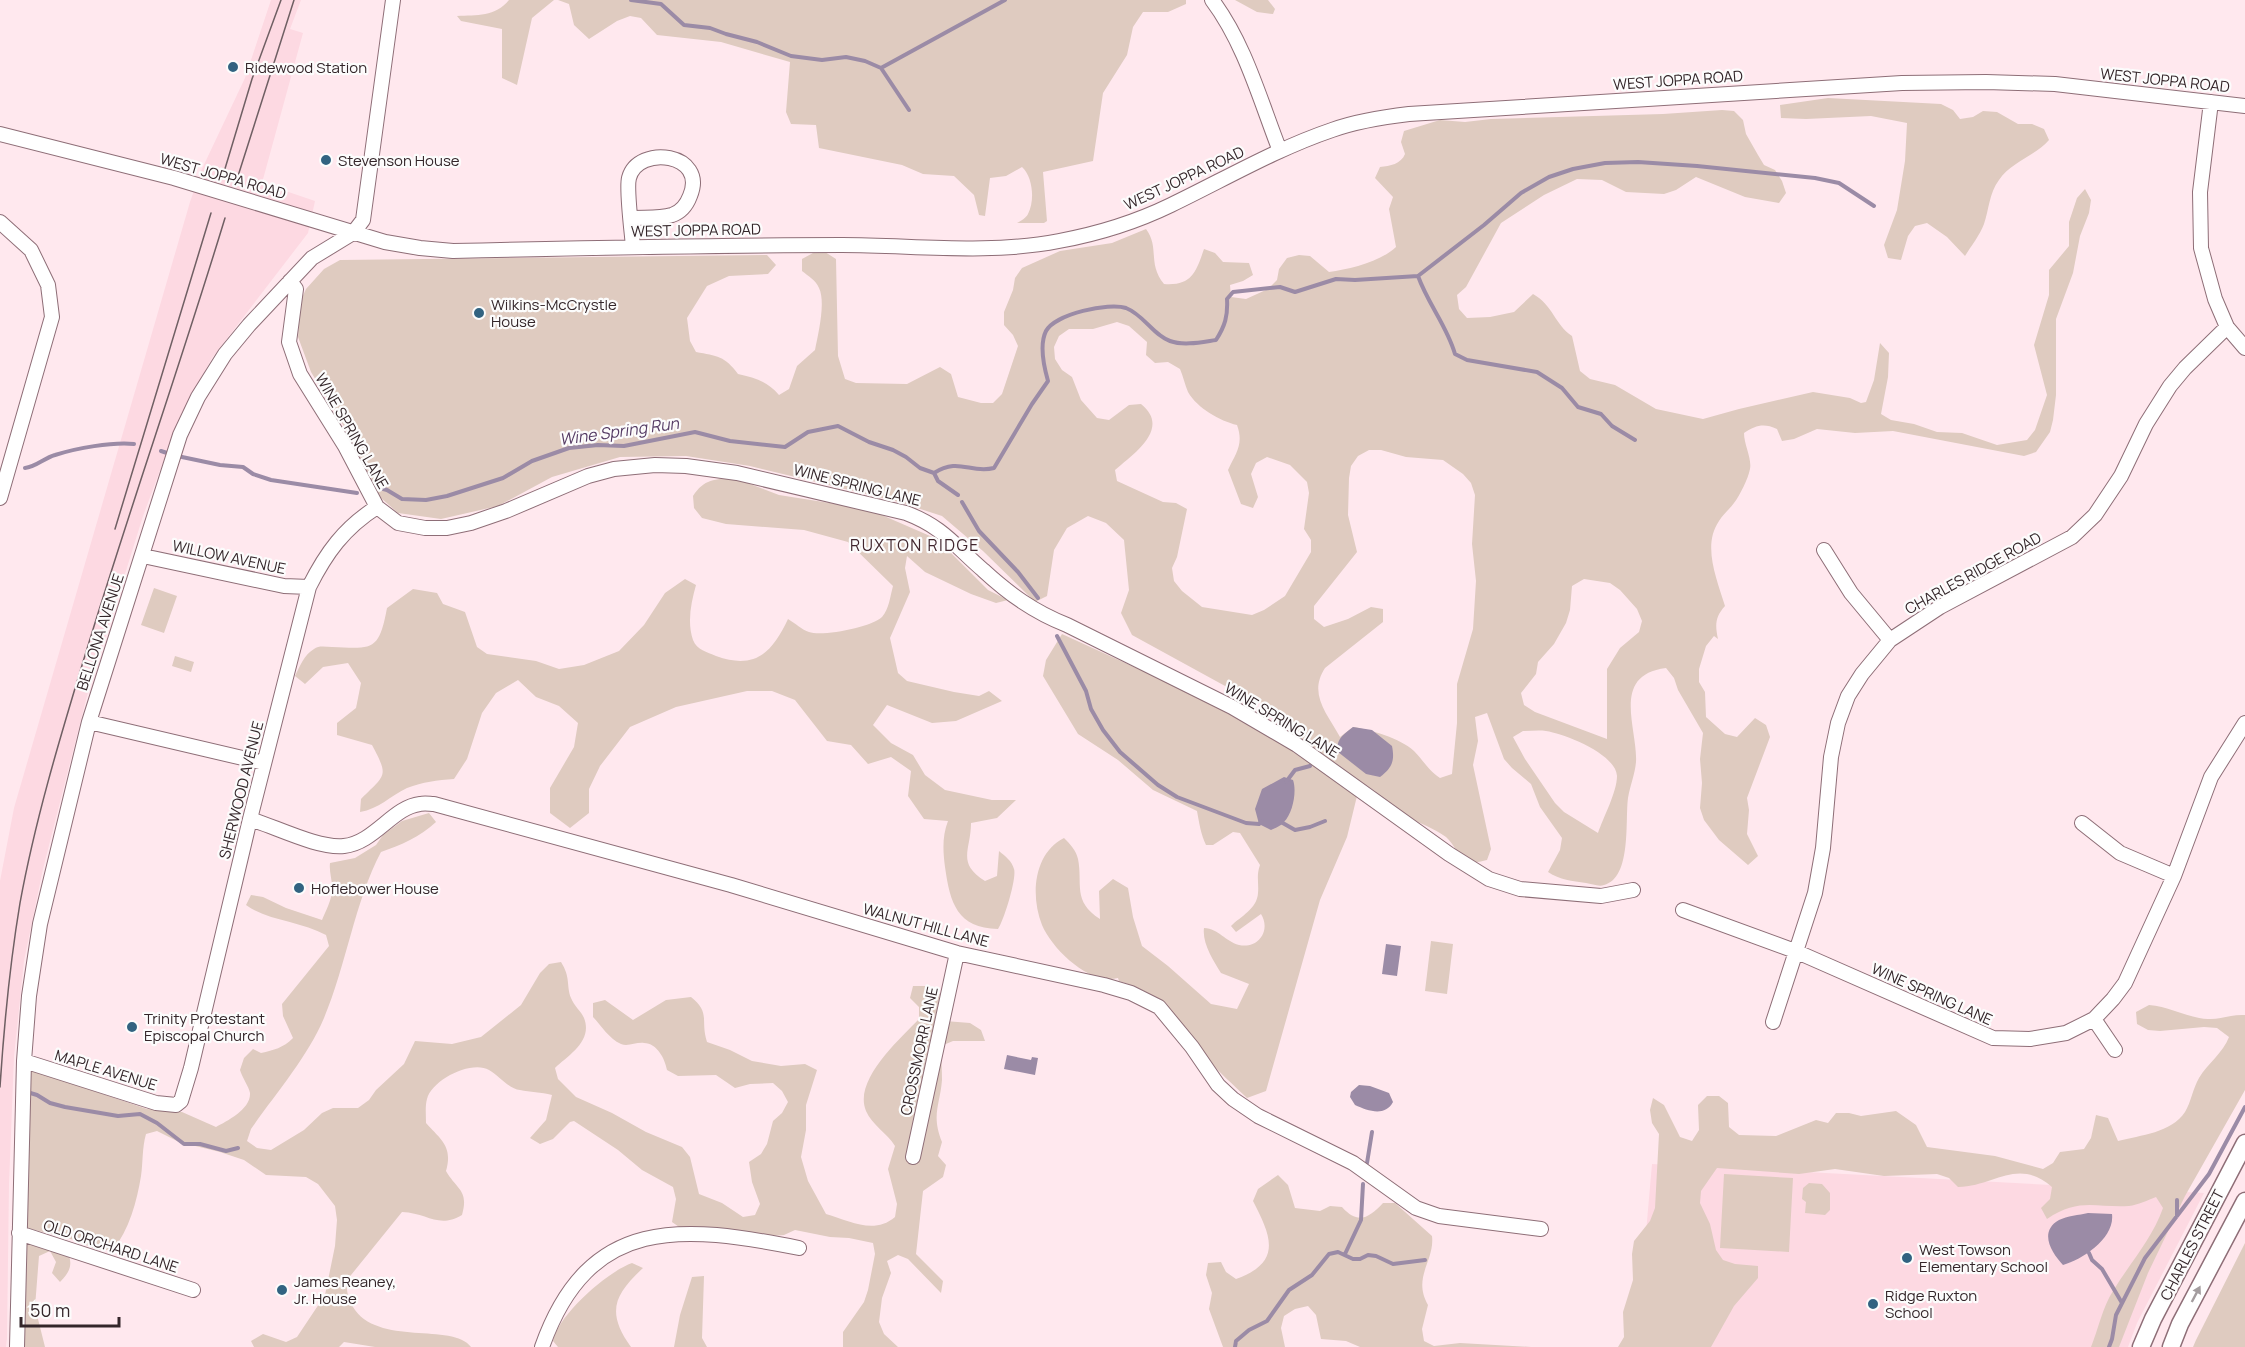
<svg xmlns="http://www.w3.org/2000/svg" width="2245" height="1347" font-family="Manrope,sans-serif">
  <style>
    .built { fill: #fdd9e2 }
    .green { fill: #dfcbc0; fill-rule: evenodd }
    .water { fill: #9b8ba6 }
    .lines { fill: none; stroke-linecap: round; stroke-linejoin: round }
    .stream { stroke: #9b8ba6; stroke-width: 4 }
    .minor-casing { stroke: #8e6e77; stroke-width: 16 }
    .major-casing { stroke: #8e6e77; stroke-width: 19 }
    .minor { stroke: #fff; stroke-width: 14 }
    .major { stroke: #fff; stroke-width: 16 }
    .tram { stroke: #6f5f63; stroke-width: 1.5 }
    .oneway { fill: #a49d9f }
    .poi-dot { fill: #326381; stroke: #fcfcfc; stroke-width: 2 }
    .labels { text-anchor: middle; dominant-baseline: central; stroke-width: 4.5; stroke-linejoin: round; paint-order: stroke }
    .poi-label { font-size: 15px; fill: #34262a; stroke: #fcfcfc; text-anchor: start }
    .street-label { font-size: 15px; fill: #34262a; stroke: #fcfcfc }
    .water-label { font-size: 16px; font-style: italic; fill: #553b64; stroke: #fcfcfc }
    .neighbourhood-label { font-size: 16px; letter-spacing: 1.5px; fill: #40252d; stroke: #fcfcfc }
  </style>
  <rect width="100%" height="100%" fill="#ffe8ee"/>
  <path class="built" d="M271,0H301L290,29L303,33L262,183L315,201L308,233L212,358L180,417L143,516L87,696L43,869L24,961L14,1057L9,1184L7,1338L6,1347H0V881L14,808L190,202L201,171L245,78Z
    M1652,1164L2204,1193L2137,1323L2128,1347H1636Z"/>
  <path class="green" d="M509,0H554L532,18L517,85L502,78V29L461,21L457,16C477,15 495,17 509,0Z
    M558,0H1186V4L1168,12H1143L1133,27L1127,55L1103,93L1093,161L1043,172L1047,221L1044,223H1017C1021,221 1026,218 1028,214C1035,201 1033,177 1022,167L1006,176L990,178L985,216L979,215L974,195L954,176L923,174L902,165L819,148L816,125L791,124L786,112L790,62L721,42L657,35L641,18L630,16L617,21L589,39L574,25L569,4Z
    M1235,0H1268L1275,9L1273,14L1257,12Z
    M1828,98L1941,104L1953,110L1960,119L1973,117L1983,111L1997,112L2018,124H2032L2044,129L2049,140C2035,156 2011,162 1999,180C1989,193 1989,210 1984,224C1980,235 1971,246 1965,256L1947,237L1927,223L1915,226L1908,236L1901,260L1888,258L1884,245L1897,210L1905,161L1907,123L1871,116L1806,119L1781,118L1780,105Z
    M1722,110L1734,111L1743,120L1746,134L1758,155L1764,165L1775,170L1782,181L1786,193L1779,203L1745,197L1696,177L1676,190L1664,194L1626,192L1602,180L1577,179L1544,195L1501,223L1466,287L1457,295L1459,309L1467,318L1490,317L1514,312L1533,294C1553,305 1555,325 1572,336L1580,371L1590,379L1615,385L1656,409L1703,419L1739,409L1813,392L1850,398L1861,403L1866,402L1874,380L1880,343L1889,353L1888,377L1881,414L1891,420L1914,424L1937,432L1962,433L1997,445L2027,440L2035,430L2047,395L2034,345L2049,295V270L2069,246V222L2077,198L2085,189L2091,200L2089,213L2080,236L2073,273L2056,319V395L2053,420L2050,432L2036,452L2024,456L1893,431L1855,433L1817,429L1794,439L1782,441L1777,429C1764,423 1756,425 1744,433C1744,445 1752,458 1750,469C1748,479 1740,495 1734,503C1730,509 1723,514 1719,521C1702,546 1717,579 1725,606C1715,617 1715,625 1718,639L1714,636L1706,646L1699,669V682L1705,692L1706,717L1725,734L1737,737L1755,718L1766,725L1770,737L1747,798L1749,810L1747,834L1758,856L1748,865L1719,840L1704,820L1700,808L1702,783L1700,759L1703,733L1678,690L1674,678L1666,668C1610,675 1638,729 1636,762C1635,774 1630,786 1628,798C1625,820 1632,878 1604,885C1599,887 1592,884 1586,883C1572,881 1560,880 1548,872L1560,850L1562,838L1540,807L1531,784L1512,768L1504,759L1487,713L1475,717L1478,741L1473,765L1491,849L1487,860C1479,862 1472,864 1465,859C1457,854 1453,843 1446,837C1423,820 1390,817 1375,791L1308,747L1257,699L1247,698L1132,635L1121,613L1129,590L1124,540L1106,523L1088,516L1067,528L1054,550L1047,596L1035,602L983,551L942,516L899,502L750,466L686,456L620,457L552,477L498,506L441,519L398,513L381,498L341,421L311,372L298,337L300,302L306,289L324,269L340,260L767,255L776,265L768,274L729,276L707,286L687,318L690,341L696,352C717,356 725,356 738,374C755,378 767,381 779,395L789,389L797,366L815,350C818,335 826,302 819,288C816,280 808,276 802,271V259L813,253L825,252L836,259L838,356L845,379L856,383L907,384L940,367L951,374L958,397L981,403H993L1002,394L1018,346L1013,335L1004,325V312L1013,290L1015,278L1022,268L1060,251L1112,243L1146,229C1160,248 1147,263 1164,284C1192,286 1196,272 1204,249L1215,253L1223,262L1249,263L1253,275L1243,281L1230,285L1231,297L1246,299L1268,289L1277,280L1279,269L1287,258L1299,255L1310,256L1329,272C1350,269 1380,262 1396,247L1389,209L1393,197L1375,178L1380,167C1390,166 1401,164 1405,154L1401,142L1404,131L1440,120L1465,122L1491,119L1663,114ZM1117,322L1129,326L1147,342L1146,355L1155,363L1168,362L1180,369C1183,376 1185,385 1188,392C1197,408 1220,421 1237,425C1244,444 1236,453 1228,470L1241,504L1253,508L1258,497L1251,474L1256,463L1267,457L1290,465L1307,482L1309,493L1304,529L1311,540V552L1285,596L1264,610L1252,615L1202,607L1182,591L1174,581L1172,568L1177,557L1187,509L1176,503L1163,502L1117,481L1115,470C1135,453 1171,428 1141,404L1129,405L1109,420L1097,418L1081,400L1072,377L1062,370L1055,359L1054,347L1059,336L1069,329H1093ZM1369,450H1381L1406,457L1443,460L1463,474L1471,483L1475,495L1472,544L1476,581L1473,629L1457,684V723L1452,774L1440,778C1427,769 1424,761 1414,751C1400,738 1371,730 1353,727L1340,737C1327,713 1308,694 1325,668L1383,622V609L1371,607L1348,619L1324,627L1314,619V606L1357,552L1348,515L1349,478L1351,466L1358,456ZM1584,579L1610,583L1620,590L1637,609L1642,621L1639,632L1620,648L1607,669V739L1535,712L1524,705L1521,693L1536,674L1538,662L1554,644L1566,623L1570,610L1572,586ZM1523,731C1531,731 1539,730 1546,731C1565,734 1616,754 1617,776C1617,792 1603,818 1598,833L1564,812L1555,803L1525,759L1513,737Z
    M734,478L779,495L868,509L937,539L988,590L1008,600L996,603L971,594L925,572L907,556L905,568L910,592L890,638L898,673L907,681L954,692L979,696L989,691L1002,701L956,721L932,723L887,705L873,725L891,743L913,755L925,775L945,790L992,800H1016L997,818L971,823C971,850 956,863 985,881L997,876L999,851C1005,856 1012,861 1014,869C1017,878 1004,920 998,929C957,928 950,903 945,867C943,852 942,836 948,821L924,819L908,796L911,771L891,757L868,764L851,745L827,741L795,700L772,691H747L676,707L630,727L600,766L589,789V813L570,828L550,813V788L574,747L578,723L559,706L536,697L518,680L496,693L482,713L467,759L454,779C437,780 423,782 407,788C390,796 379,809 360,812L361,799C386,774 389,777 372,745L337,735V723L356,708L361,683L348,663L323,667L305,684L295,676C300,666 304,655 314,649C319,645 326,647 332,647C373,649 379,651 387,608L413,589L437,593L443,604L465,612L477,647L487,654L536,661L559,669L584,665L619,651L644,625L665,593L685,579L696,585C691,603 687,622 693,640C697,650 707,652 716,656C755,670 772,653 788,619C795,623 802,630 809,632C822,637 872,627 882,617C889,609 890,597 893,586L848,542L804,530L726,524L702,518L694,508L693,496C704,479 715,479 734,478Z
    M154,588L177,596L164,633L141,625Z
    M1062,634L1228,710L1284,742L1357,796L1347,837L1320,900L1266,1091L1247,1098C1234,1085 1219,1073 1207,1058C1178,1021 1169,996 1119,981L1118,978C1090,986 1052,949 1042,925C1030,895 1034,853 1064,838C1070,844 1076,850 1078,859C1083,884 1072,901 1100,919L1099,891L1113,879L1128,888L1133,917L1142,946L1168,966L1211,1004L1237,1009L1249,984L1221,973C1213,960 1202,943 1204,928C1219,929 1225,941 1239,945C1259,949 1271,930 1261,914L1236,932L1231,926C1241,916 1257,909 1258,893C1259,883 1256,876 1260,865L1240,833L1233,832L1213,845H1206C1201,835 1199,822 1197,811L1153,790L1118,760L1078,734L1043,676L1046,660Z
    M175,656L194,662L191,672L172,666Z
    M429,813L436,822C420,837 401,845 381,852C355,901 346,966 324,1018C307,1058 276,1093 251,1129L247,1141L257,1148L271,1150L304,1130L322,1113L333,1108H358L369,1100L376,1090L404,1064L415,1041L452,1044L481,1037L521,1005L540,973L549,964L561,962C571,978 566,985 571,998C574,1006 581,1011 584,1018C593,1041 569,1055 555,1068L558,1079L576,1097L612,1113L646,1132L682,1147L690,1157L699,1194L722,1203L743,1217L755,1215L760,1204L752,1182L749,1162L761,1154L767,1144L773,1121L782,1113L788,1102L782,1091L773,1083L750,1084L735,1088L716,1075L678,1076L667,1070C665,1059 657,1043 644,1043C636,1042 628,1047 621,1044C609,1039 601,1025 593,1017V1003L605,1000L633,1020L666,1000L691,997C711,1013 700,1020 707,1042L730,1050L752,1061L781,1066L805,1064L817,1070L806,1105V1130L801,1157L808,1181L826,1214C850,1221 874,1235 895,1217L897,1204L888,1169L895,1146C887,1133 872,1125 866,1111C853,1080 900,1039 919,1019V1007L910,998L913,986H925L940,994L909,1159L945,1021L970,1023L981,1030L985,1041H953L941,1046C941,1057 942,1069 942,1080C940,1105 931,1115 942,1142L938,1156L946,1165L943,1177L923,1191L916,1254L943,1281L941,1293L908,1259L898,1255L887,1261L891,1273L882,1298L879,1322L884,1334L898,1347H843V1332L864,1302L868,1290L875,1254L873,1243L849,1238L830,1237L795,1230L784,1235L771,1236L722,1229H682L672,1222L676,1199L673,1187L642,1170L618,1150L574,1121L570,1122L553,1139L540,1144L530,1138L546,1120L552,1095C541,1092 530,1092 520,1090C509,1089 498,1075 489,1070C471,1060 432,1080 427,1099C425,1106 426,1115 426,1123C441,1140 453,1146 446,1171C457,1190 469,1190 462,1215C438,1229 428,1213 402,1212L347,1280C346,1291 348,1297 353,1307C377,1347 453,1322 471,1347H375L344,1342L339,1347H254L251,1341L263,1334L286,1342L297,1337L325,1295L335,1246L337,1220L335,1206L318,1184L306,1177L266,1175L244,1160L220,1152L179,1142L157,1131L146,1134C142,1148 143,1162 141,1176C137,1201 129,1230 113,1250H98L74,1240L27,1228L29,1069L147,1109L182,1112L216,1127C227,1121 251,1109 250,1093C249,1087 242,1077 240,1070L244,1058L253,1049L261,1053C274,1050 283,1048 293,1038L283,1016L282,1004L329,946L326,935C301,921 268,921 246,905L251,895L263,897L286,908L322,920C326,910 333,898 332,887C332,878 329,872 330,863L355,858L376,845L383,835L402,821Z
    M1431,941L1453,944L1447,994L1425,991Z
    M2149,1005C2169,1006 2187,1018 2208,1019C2220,1020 2231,1014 2245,1015V1090L2185,1196L2148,1273L2119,1347H2091C2098,1330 2103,1306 2113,1291C2130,1263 2152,1239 2163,1208L2156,1197C2148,1200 2138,1205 2129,1206C2096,1208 2079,1197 2047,1219L2041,1208L2050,1199L2052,1187C2017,1157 1996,1186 1958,1187L1949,1178L1937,1174L1884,1176L1835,1169L1799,1174L1717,1168L1701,1191L1700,1203L1710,1224L1716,1250L1723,1260L1735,1264L1758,1266V1278L1734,1306L1711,1347H1618L1624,1337L1623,1312L1633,1280L1632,1254L1634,1241L1650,1221L1655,1208L1659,1134L1652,1123L1650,1110L1653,1098L1664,1105L1680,1137L1692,1141L1699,1130L1698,1105L1707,1096H1719L1728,1103L1729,1127L1739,1135L1776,1136L1816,1120L1828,1123L1836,1113H1849L1861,1116L1896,1111L1916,1125L1927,1147L1995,1156L2043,1169L2053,1163L2060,1152L2084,1149L2091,1138L2096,1115L2108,1118L2118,1141C2141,1135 2171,1133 2185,1112C2191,1102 2193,1088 2199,1078C2208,1063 2223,1053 2229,1037L2217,1028L2204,1027L2160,1031L2148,1030L2137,1024L2136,1012Z
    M1724,1174L1793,1178L1789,1252L1720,1248Z
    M1278,1175L1288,1185L1295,1208L1320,1211L1330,1206L1342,1207C1358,1225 1369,1218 1383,1203H1395L1432,1236C1435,1261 1412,1277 1428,1305L1422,1329L1424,1341L1434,1346L1460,1343L1531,1347H1360L1346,1341L1321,1339L1316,1315L1308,1306L1295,1309L1284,1316L1281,1328L1285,1347H1223L1209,1309L1212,1293L1206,1275L1208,1263L1221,1262L1226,1272L1236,1279C1283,1262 1271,1236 1253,1201L1258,1189Z
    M1809,1183L1822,1184L1830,1193V1210L1825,1215L1805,1213L1806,1202L1802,1199L1803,1188Z
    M31,1240L67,1250C73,1264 71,1271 60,1282L52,1273L56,1262L50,1251L39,1256L35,1307L45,1347H21V1242Z
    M2245,1243V1347H2193L2196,1340Z
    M632,1263L643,1268C614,1295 606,1312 631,1347H558L553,1341C558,1315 607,1272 632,1263Z
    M704,1276L702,1338L707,1347H674L680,1315L692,1277Z"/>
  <path class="water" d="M1353,727L1372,730L1392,746C1395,761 1392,768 1380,777L1366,774L1338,752C1335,740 1344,734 1353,727Z
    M1284,777L1293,780C1297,791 1293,813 1284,822C1281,826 1275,828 1271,830L1259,824L1255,809L1262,789Z
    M1386,944L1401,946L1397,976L1382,974Z
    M1007,1055L1031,1060L1032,1057L1038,1058L1035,1075L1004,1069Z
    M1359,1085L1370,1086L1389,1093L1393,1102C1385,1117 1368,1111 1355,1105L1350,1097L1351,1092Z
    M2088,1213L2112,1214C2115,1238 2083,1259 2063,1265C2052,1253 2038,1232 2059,1220C2067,1216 2079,1215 2088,1213Z"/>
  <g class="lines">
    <path class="stream" d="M631,0L661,4L684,25L710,28L726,34L757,42L791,56L822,60L846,57L865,61L881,68L909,110
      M881,68L1005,0
      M1418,276C1428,304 1447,326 1455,354L1467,360L1537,372L1562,388L1578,407L1601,414L1612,426L1635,440
      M161,451L167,453
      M182,457L220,465L243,467L253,474L271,480L357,493
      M25,468C36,467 44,458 55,455C77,448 111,442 134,444
      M934,473C959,457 970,474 994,468L1032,404L1048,381C1044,367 1039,345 1046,331C1055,314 1109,302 1126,308C1144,315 1153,335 1170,341C1184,346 1202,342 1216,340C1225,326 1228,316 1227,299L1233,292L1280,287L1295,292L1336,279L1355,280L1418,276L1484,225L1521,193L1549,177L1573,169L1605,163L1638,162L1697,166L1815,178L1839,183L1874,206
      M376,487L387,490L402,499L426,500L447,496L503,478L532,461L569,448L598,445L624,446L695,432L730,441L785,447L808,432L838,426L869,442L893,450L906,457L920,468L934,473L938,481L958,495
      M962,502L979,531L1018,572L1038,598
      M1057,636L1086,691L1091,709L1103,730L1120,752L1158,785L1177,797L1246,823L1259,824L1262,821
      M1286,782L1295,770L1310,766
      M1281,822L1295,830L1310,827L1325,821
      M27,1092L37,1095L50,1103L65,1107L118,1116L140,1114L157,1123L184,1144H200L226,1151L238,1148
      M1367,1163L1372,1132
      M2177,1200V1216
      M2089,1253L2092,1260L2102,1269L2122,1303
      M1345,1254L1361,1220L1363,1184
      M1235,1347L1236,1341L1249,1330L1267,1321L1289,1290L1312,1275L1329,1254L1338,1252L1353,1259H1360L1368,1255L1376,1256L1393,1264L1425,1260
      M2109,1347L2112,1339L2116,1315L2145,1258L2209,1174L2245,1107"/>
    <defs>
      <path id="minor" d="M1212,0C1245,44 1260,100 1280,151
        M2211,102L2200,192L2201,248L2215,299L2227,327L2245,348
        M0,134L174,178L385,242L420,248L453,251C582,248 712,245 842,245C914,245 988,255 1059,241C1097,234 1136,222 1171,205C1225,179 1276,149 1332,130C1357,121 1383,117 1409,114L1902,83L1986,82L2055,84L2245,106
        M631,218C644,217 659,219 672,215C681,212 687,204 690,196C708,153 638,144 629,178C626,189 632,233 633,247
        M0,222L31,250L48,285L52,317L0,498
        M290,281L296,289L289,342L300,374L345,446L377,507L398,523L425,528H447L471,523L506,511L588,476L614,469L655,465L686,466L737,473L906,513C943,527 954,545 983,570C1009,594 1034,612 1067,625L1232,707L1297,745L1449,854L1489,879L1520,889L1601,896L1633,890
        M1824,550L1851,593L1890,640
        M143,556L284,586L309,587
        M89,722L264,763
        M250,819C276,827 319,849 344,846C374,843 393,807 420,804C425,803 430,804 434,804L731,885L957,953L1104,985L1131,993L1159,1007L1192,1047L1218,1085L1233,1099L1258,1116L1353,1163L1416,1208L1439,1216L1541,1229
        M2082,823L2120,853L2174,876
        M1683,910L1795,951L1993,1038L2030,1039L2066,1033L2094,1019L2113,999L2125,983L2174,876L2211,777L2245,723
        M2094,1019L2115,1050
        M1773,1022L1815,893L1823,848L1831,757L1838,723L1848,696L1862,674L1890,640L1940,607L2072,537L2095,515L2121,476L2146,424L2170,386L2185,368L2227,327
        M24,1061L156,1103L176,1105L181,1101L191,1068L250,819L309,587C326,553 344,528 377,507
        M913,1157L957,953
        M19,1233L193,1290
        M17,1347L24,1061L29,996L40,924L89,722L180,435L198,397L225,354L249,325L312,258L353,233L363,220L393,0
        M542,1347C589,1214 683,1225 799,1248"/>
      <path id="major" d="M2141,1347L2153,1319L2245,1143
        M2171,1347L2180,1324L2245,1201"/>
    </defs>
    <use href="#minor" class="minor-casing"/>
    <use href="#major" class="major-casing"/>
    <use href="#minor" class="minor"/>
    <use href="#major" class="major"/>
    <path class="tram" d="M224,172L252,79L281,0
      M238,176L294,0
      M115,529L211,213
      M0,1087C4,1025 10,963 20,903C35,821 59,741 83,662C128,513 180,366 225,218"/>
  </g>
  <defs><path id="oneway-solid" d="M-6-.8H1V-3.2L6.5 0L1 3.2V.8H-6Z" transform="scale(1.5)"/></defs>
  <use class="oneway" href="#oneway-solid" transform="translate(2196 1294) rotate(-62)"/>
  <g class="poi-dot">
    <circle cx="233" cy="67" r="6"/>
    <circle cx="326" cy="160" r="6"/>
    <circle cx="479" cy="313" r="6"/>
    <circle cx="299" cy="888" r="6"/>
    <circle cx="132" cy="1027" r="6"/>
    <circle cx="1907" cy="1258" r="6"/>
    <circle cx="282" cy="1290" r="6"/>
    <circle cx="1873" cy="1304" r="6"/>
  </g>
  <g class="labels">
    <g class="poi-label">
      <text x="245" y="67">Ridewood Station</text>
      <text x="338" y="160">Stevenson House</text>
      <text x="491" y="304">Wilkins-McCrystle<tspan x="491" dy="17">House</tspan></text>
      <text x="311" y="888">Hoflebower House</text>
      <text x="144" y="1018">Trinity Protestant<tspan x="144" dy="17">Episcopal Church</tspan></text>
      <text x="1919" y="1249">West Towson<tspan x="1919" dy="17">Elementary School</tspan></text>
      <text x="294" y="1281">James Reaney,<tspan x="294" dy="17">Jr. House</tspan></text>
      <text x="1885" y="1295">Ridge Ruxton<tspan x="1885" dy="17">School</tspan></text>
    </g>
    <g class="street-label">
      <text transform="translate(1678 80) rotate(-4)">WEST JOPPA ROAD</text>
      <text transform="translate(2165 80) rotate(6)">WEST JOPPA ROAD</text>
      <text transform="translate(223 176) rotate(16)">WEST JOPPA ROAD</text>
      <text transform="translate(1184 178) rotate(-25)">WEST JOPPA ROAD</text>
      <text transform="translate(696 230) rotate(-1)">WEST JOPPA ROAD</text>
      <text transform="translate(352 431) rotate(60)">WINE SPRING LANE</text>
      <text transform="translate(857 485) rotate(14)">WINE SPRING LANE</text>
      <text transform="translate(229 557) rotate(12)">WILLOW AVENUE</text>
      <text transform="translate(1973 573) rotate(-29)">CHARLES RIDGE ROAD</text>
      <text transform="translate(100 632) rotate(-72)">BELLONA AVENUE</text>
      <text transform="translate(1282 720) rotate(31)">WINE SPRING LANE</text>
      <text transform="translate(241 790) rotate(-76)">SHERWOOD AVENUE</text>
      <text transform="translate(926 925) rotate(15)">WALNUT HILL LANE</text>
      <text transform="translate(1932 994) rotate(24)">WINE SPRING LANE</text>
      <text transform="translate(919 1051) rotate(-78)">CROSSMORR LANE</text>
      <text transform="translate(106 1070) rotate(17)">MAPLE AVENUE</text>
      <text transform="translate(2192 1245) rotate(-63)">CHARLES STREET</text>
      <text transform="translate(111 1246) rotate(18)">OLD ORCHARD LANE</text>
    </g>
    <g class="water-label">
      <text transform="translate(619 431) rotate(-8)">Wine Spring Run</text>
    </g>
    <g class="neighbourhood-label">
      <text x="915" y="545">RUXTON RIDGE</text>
    </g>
  </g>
  <path d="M21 1317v9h98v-9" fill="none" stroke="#34262a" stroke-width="3"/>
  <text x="30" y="1317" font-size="18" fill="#34262a" stroke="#fcfcfc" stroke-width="4.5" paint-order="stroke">50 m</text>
</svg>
